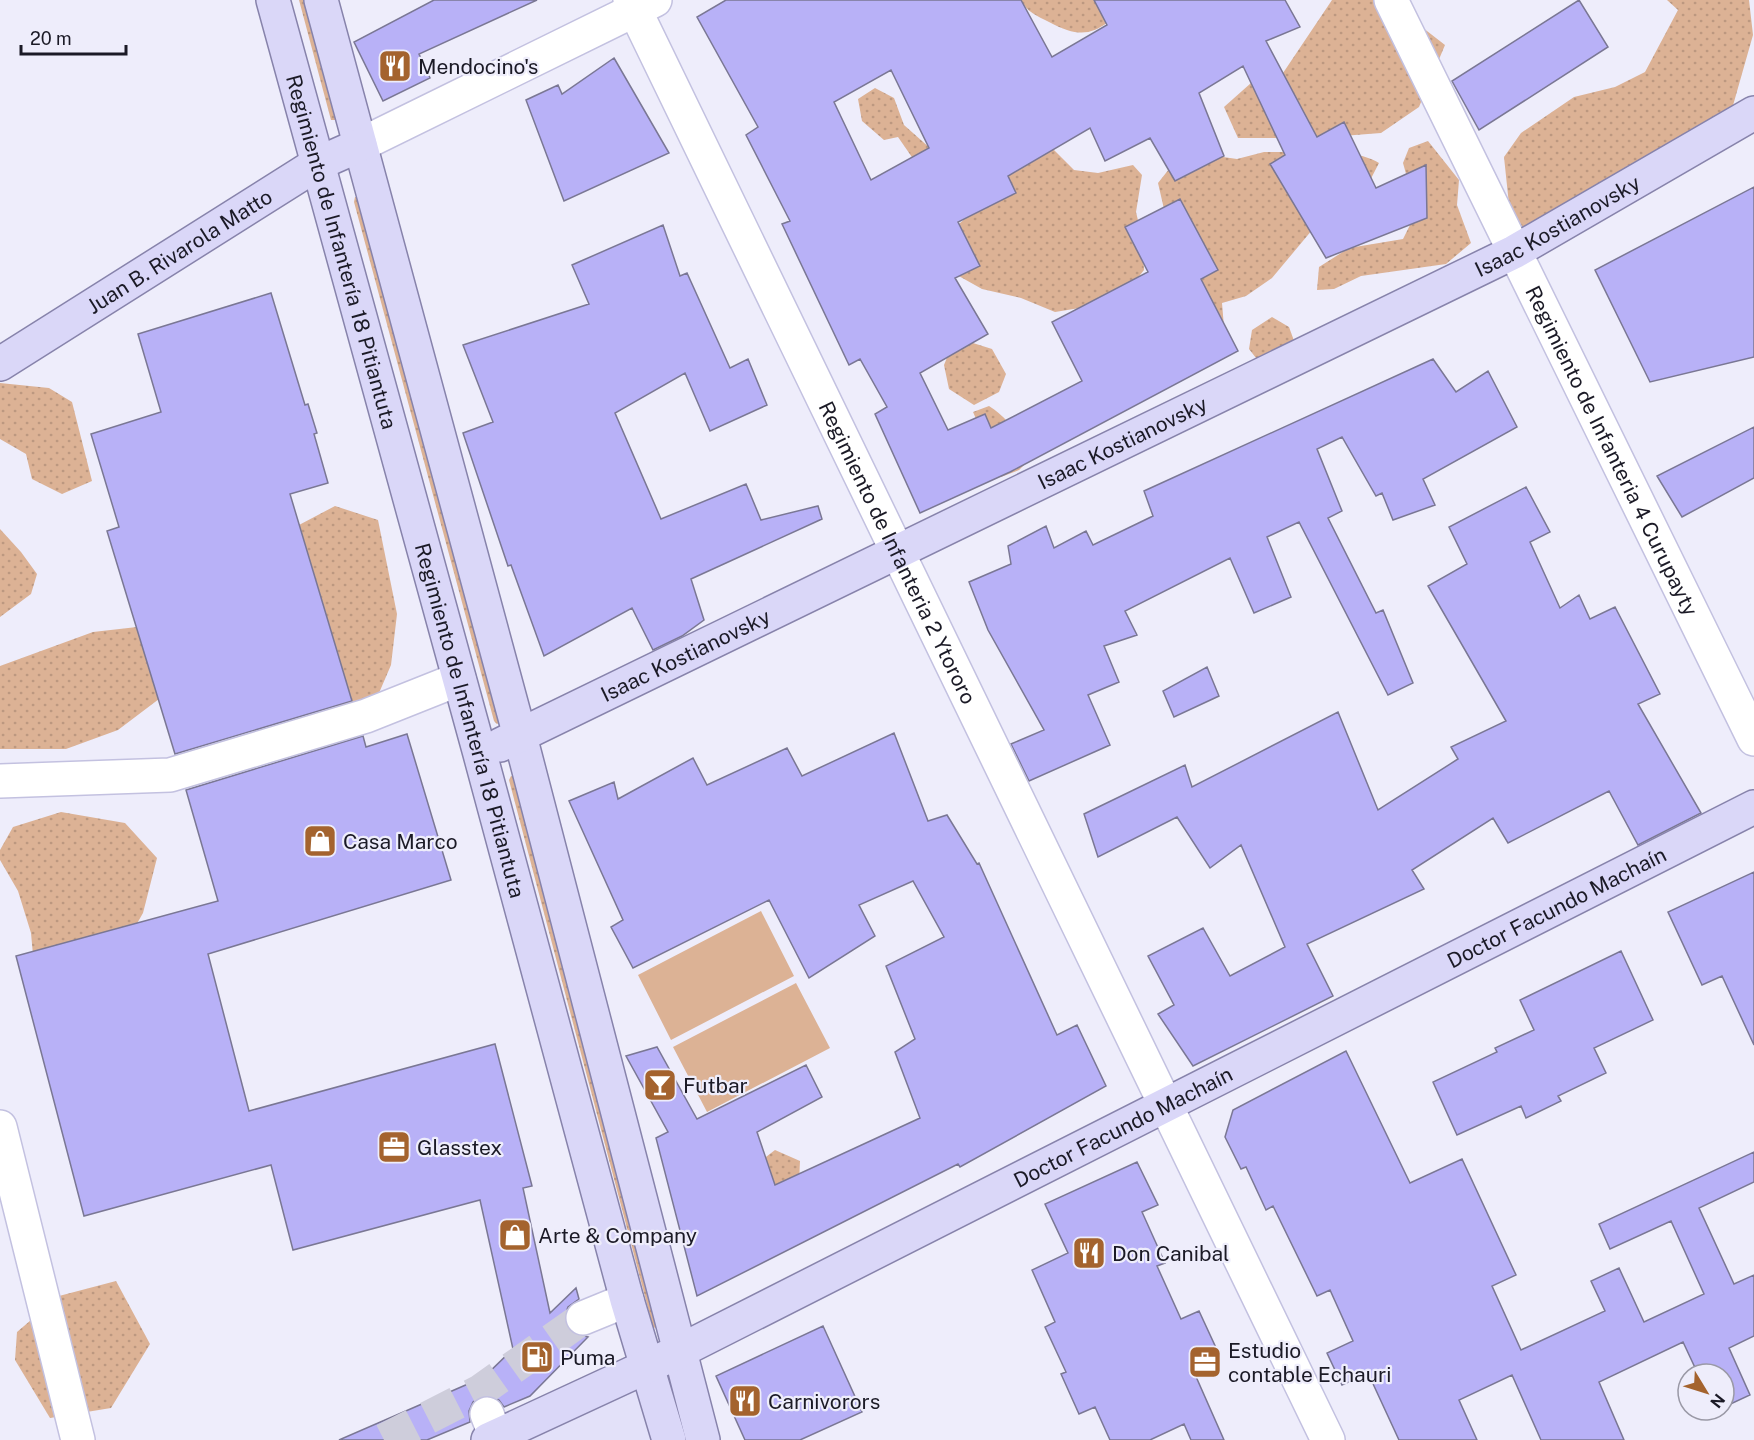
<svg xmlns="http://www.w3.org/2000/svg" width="1754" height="1440" font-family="'Public Sans',sans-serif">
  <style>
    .built { fill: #e3e1f9 }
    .grass { fill: url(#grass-dots) }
    .pitch { fill: #dcb295 }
    .building { fill: #b8b1f7; stroke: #7a7794; stroke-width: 1.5; fill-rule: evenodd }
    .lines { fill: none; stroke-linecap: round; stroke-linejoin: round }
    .minor-tunnel { stroke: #cecddb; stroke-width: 33; stroke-dasharray: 33 16; stroke-linecap: butt }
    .minor-casing { stroke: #c3c1e0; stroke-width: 36 }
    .major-casing { stroke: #8783ab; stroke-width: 36 }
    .minor { stroke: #fff; stroke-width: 33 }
    .major { stroke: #dad7f8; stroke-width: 33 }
    .labels { text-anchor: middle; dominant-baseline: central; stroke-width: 4.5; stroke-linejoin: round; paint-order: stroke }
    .poi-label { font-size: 21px; fill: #1b1a26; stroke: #eeedfb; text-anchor: start }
    .street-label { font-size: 21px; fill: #1b1a26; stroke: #eeedfb }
  </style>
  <defs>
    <pattern id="grass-dots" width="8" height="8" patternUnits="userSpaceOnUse" patternTransform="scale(1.5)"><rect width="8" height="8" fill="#dcb295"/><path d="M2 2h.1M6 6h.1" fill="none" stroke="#bc9880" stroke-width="1.8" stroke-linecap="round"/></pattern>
  </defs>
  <rect width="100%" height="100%" fill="#eeedfb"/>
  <path class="built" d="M635,1390L643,1394L655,1440H528Z"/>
  <path class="grass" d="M299,0H307L338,118L336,120H331Z
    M1021,0H1134C1102,27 1091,45 1049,22C1037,16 1027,12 1021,0Z
    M1332,0H1387L1445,45L1419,107L1381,133L1316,138H1238L1224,107L1251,83L1283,73Z
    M1667,0H1749L1753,35L1730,116L1514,252L1504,157L1521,133L1574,97L1615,87L1645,72L1678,10Z
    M875,88L894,98L904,125L931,149L925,176L898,137L884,140L862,121L858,99Z
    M1428,141L1459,180L1457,205L1471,243L1446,264L1361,276L1334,289L1317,290L1319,267L1349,248L1403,239L1410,225L1408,181L1403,163L1409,148Z
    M1046,142L1074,170L1098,173L1133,165L1142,175L1136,212L1142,237L1144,270L1125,294L1092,306L1055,312L1021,298L982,289L957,275L952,230L975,210L988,172Z
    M1264,152C1296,153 1353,146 1379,163L1363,194L1333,205L1272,278L1246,296L1222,303L1225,339L1164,209L1158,183L1173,164L1202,154L1237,159Z
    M355,197H358L502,721L497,724L494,721L354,202Z
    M1272,317L1289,327L1297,349L1263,367L1249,349L1252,330Z
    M973,343L992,349L1006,374L999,392L974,405L949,389L944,365L950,350Z
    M0,383L49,388L72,402L92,481L62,494L32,479L26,454L0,439Z
    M989,406C1012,421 1020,436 1026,463L1019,470L1001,477L991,471L981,430L973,412Z
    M335,506L378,520L397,614L391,665L376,700L338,715L299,525Z
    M0,529L21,552L37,574L31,594L0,617Z
    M137,627L159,699L118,730L66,749H0V666L93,632Z
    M511,776L515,777L658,1329L653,1327L509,780Z
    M61,812L125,823L157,858L143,913L115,962L34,966L31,933L18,891L0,860V850L13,827Z
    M775,1150L800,1161L798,1203L750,1169Z
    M116,1281L150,1344L111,1408L50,1418L15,1360L17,1332L59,1296Z"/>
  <path class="pitch" d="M761,911L794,976L671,1040L638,975Z
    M796,983L830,1048L707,1112L673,1047Z"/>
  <path class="building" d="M434,0H537L419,54L430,78L383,101L354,42Z
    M726,0H1021L1052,57L1107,25L1094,0H1285L1300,27L1266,41L1317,137L1344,122L1376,188L1426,165L1427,218L1326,258L1270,164L1285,155L1243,66L1199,93L1224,156L1175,181L1150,138L1105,161L1090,128L1008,176L1016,193L958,222L980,266L955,278L988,334L920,373L948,430L985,414L991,428L1082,381L1052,322L1148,272L1125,227L1180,199L1218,270L1201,279L1238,351L1010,472L920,513L875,414L887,407L860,359L849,365L782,224L790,221L746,135L758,127L697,17ZM891,70L929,148L871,180L834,102Z
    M1579,0L1608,47L1479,130L1452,81Z
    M614,58L669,153L564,201L526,100L558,85L562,94Z
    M1754,187V357L1650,382L1595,270Z
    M663,225L680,276L687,273L730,368L748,359L767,405L710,431L685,373L615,413L661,519L746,484L761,520L818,506L822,519L691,579L704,620L682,636L653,650L632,608L544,656L511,565L508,566L463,433L493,422L463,345L589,304L572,265Z
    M271,293L305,405L308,404L317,433L314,434L328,483L290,494L352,701L175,754L107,531L119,527L91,434L161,412L138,334Z
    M1433,359L1456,392L1488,371L1517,427L1423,479L1435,505L1393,520L1382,493L1376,496L1342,437L1317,449L1342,511L1328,518L1376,613L1383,610L1413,683L1388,695L1299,522L1267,537L1291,597L1254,613L1230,558L1125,611L1137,635L1104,646L1119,682L1088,695L1110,745L1029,781L1011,744L1044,730L988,630L969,582L1011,564L1008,546L1046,526L1054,548L1086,531L1093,545L1153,516L1144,491Z
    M1754,427V478L1682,517L1657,476Z
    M1526,487L1550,532L1530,542L1560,608L1579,595L1590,619L1615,607L1660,694L1638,704L1701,813L1638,845L1609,791L1508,843L1493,818L1412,870L1424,889L1307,944L1333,996L1193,1066L1158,1014L1174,1005L1148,956L1203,928L1230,976L1285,947L1241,845L1210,868L1177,817L1098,857L1084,814L1185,765L1192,787L1338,712L1378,810L1458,759L1451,747L1506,721L1428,586L1467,564L1449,527Z
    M1207,667L1219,696L1174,717L1163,691Z
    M894,733L928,821L947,815L977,864L979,863L1057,1035L1077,1025L1106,1086L960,1167L958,1164L697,1296L656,1138L668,1132L626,1056L657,1047L697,1119L806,1065L822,1097L757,1132L775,1185L920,1118L895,1052L915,1039L886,966L944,937L913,881L859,905L875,936L809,978L769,900L633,968L611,927L623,920L569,801L614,782L618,799L693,758L707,785L787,748L802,776Z
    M407,734L451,880L208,954L249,1111L495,1044L532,1186L523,1188L550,1313L576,1288L579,1299L568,1307L565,1315L566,1325L572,1333L588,1337L530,1396L504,1407L499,1400L490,1396L480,1397L473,1402L469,1411L470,1422L427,1440H339L484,1377L513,1349L480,1200L293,1250L271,1165L84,1216L16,956L218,901L186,790L363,736L366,747Z
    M1754,872V1045L1722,976L1702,985L1668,912Z
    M1621,951L1653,1020L1594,1048L1606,1073L1558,1096L1561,1101L1526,1118L1521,1106L1457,1135L1433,1082L1497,1052L1495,1048L1534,1030L1520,1000Z
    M1346,1051L1410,1183L1462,1159L1516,1275L1492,1286L1521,1350L1605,1311L1591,1281L1619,1268L1644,1322L1704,1294L1671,1221L1610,1249L1599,1224L1754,1152V1182L1699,1208L1734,1284L1754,1275V1336L1729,1348L1750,1395L1724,1407V1374H1698L1683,1342L1599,1382L1624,1440H1541L1512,1375L1459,1400L1477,1440H1399L1368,1373L1342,1385L1327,1353L1353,1341L1330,1290L1317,1296L1273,1206L1266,1210L1246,1167L1241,1169L1225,1137L1233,1110Z
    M1137,1162L1158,1205L1142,1212L1165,1263L1157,1266L1181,1319L1199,1311L1217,1350L1190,1363L1224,1440H1191L1184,1424L1150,1440H1110L1095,1407L1079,1414L1061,1374L1066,1372L1045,1327L1055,1322L1032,1270L1068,1253L1045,1204Z
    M823,1326L862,1412L800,1440H745L716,1376Z"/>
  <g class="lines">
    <path class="minor-tunnel" d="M384,1440L480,1391L583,1318"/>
    <defs>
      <g id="minor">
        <path id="s1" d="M630,0L1328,1440"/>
        <path id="s2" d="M1391,0L1754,739"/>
        <path d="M360,145L655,0"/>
        <path d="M0,781L170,775L366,716L459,679"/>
        <path d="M0,1127L78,1440"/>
        <path d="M583,1318L627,1300"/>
        <path d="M487,1414L496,1437"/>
      </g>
      <g id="major">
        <path id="s3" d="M273,0L480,754L627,1300L669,1440"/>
        <path d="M321,0L520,736L703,1440"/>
        <path id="s4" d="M0,364L317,164L360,145"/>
        <path id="s5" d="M500,745L1514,252L1754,113"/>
        <path id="s6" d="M488,1440L678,1352L1754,807"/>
      </g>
    </defs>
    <use href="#minor" class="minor-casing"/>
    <use href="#major" class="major-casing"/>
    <use href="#minor" class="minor"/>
    <use href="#major" class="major"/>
  </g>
  <defs>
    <symbol id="restaurant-square" viewBox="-11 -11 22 22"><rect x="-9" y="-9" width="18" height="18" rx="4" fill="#a4632e" stroke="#eeedfb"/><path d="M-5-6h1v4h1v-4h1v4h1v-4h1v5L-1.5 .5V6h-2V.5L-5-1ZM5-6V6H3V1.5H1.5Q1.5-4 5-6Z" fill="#fff"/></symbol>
    <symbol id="shop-square" viewBox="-11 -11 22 22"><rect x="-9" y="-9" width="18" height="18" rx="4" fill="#a4632e" stroke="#eeedfb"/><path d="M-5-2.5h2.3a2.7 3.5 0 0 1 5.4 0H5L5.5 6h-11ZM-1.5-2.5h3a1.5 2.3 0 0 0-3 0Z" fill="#fff"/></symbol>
    <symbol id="bar-square" viewBox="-11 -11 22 22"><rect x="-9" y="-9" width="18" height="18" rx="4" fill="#a4632e" stroke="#eeedfb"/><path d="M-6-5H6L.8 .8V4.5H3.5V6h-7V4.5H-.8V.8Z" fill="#fff"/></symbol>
    <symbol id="office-square" viewBox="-11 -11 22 22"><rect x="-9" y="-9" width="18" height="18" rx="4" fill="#a4632e" stroke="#eeedfb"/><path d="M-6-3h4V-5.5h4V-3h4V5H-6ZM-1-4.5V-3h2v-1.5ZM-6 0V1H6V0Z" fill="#fff"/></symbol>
    <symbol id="fuel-square" viewBox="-11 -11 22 22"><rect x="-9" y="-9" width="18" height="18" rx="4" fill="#a4632e" stroke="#eeedfb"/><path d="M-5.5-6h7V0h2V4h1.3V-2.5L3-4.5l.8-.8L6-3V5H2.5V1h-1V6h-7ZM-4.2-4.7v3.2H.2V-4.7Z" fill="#fff"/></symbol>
  </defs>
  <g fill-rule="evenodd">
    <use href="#restaurant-square" x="376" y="47" width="38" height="38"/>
    <use href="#shop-square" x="301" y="822" width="38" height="38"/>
    <use href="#bar-square" x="641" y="1066" width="38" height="38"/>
    <use href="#office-square" x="375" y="1128" width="38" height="38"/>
    <use href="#shop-square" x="496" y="1216" width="38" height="38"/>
    <use href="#restaurant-square" x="1070" y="1234" width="38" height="38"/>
    <use href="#fuel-square" x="518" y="1338" width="38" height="38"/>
    <use href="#office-square" x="1186" y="1343" width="38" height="38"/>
    <use href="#restaurant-square" x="726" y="1382" width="38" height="38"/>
  </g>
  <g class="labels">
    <g class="poi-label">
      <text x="418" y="66">Mendocino's</text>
      <text x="343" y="841">Casa Marco</text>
      <text x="683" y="1085">Futbar</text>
      <text x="417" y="1147">Glasstex</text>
      <text x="538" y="1235">Arte &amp; Company</text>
      <text x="1112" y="1253">Don Canibal</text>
      <text x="1228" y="1350">Estudio<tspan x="1228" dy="24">contable Echauri</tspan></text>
      <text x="560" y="1357">Puma</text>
      <text x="768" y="1401">Carnivorors</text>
    </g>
    <g class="street-label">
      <text stroke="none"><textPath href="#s5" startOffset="1178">Isaac Kostianovsky</textPath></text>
      <text stroke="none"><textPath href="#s4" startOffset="212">Juan B. Rivarola Matto</textPath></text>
      <text stroke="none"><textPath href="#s3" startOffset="261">Regimiento de Infantería 18 Pitiantuta</textPath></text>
      <text stroke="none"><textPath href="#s5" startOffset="692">Isaac Kostianovsky</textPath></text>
      <text stroke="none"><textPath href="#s2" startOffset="502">Regimiento de Infanteria 4 Curupayty</textPath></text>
      <text stroke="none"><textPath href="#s1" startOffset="614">Regimiento de Infanteria 2 Ytororo</textPath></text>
      <text stroke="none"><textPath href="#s5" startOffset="206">Isaac Kostianovsky</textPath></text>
      <text stroke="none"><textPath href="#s3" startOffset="747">Regimiento de Infantería 18 Pitiantuta</textPath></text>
      <text stroke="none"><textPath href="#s6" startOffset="1194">Doctor Facundo Machaín</textPath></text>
      <text stroke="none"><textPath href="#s6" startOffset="708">Doctor Facundo Machaín</textPath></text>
    </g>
  </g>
  <g transform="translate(1706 1392) rotate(128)"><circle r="28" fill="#eeedfb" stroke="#9a99a6" stroke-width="1.5"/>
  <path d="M0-4.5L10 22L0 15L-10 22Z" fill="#a4632e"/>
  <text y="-9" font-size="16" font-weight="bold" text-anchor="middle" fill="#1b1a26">N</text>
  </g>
  <path d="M21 45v9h105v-9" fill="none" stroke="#1b1a26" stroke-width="3"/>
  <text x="30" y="45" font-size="18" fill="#1b1a26" stroke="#eeedfb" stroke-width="4.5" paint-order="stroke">20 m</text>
</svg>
